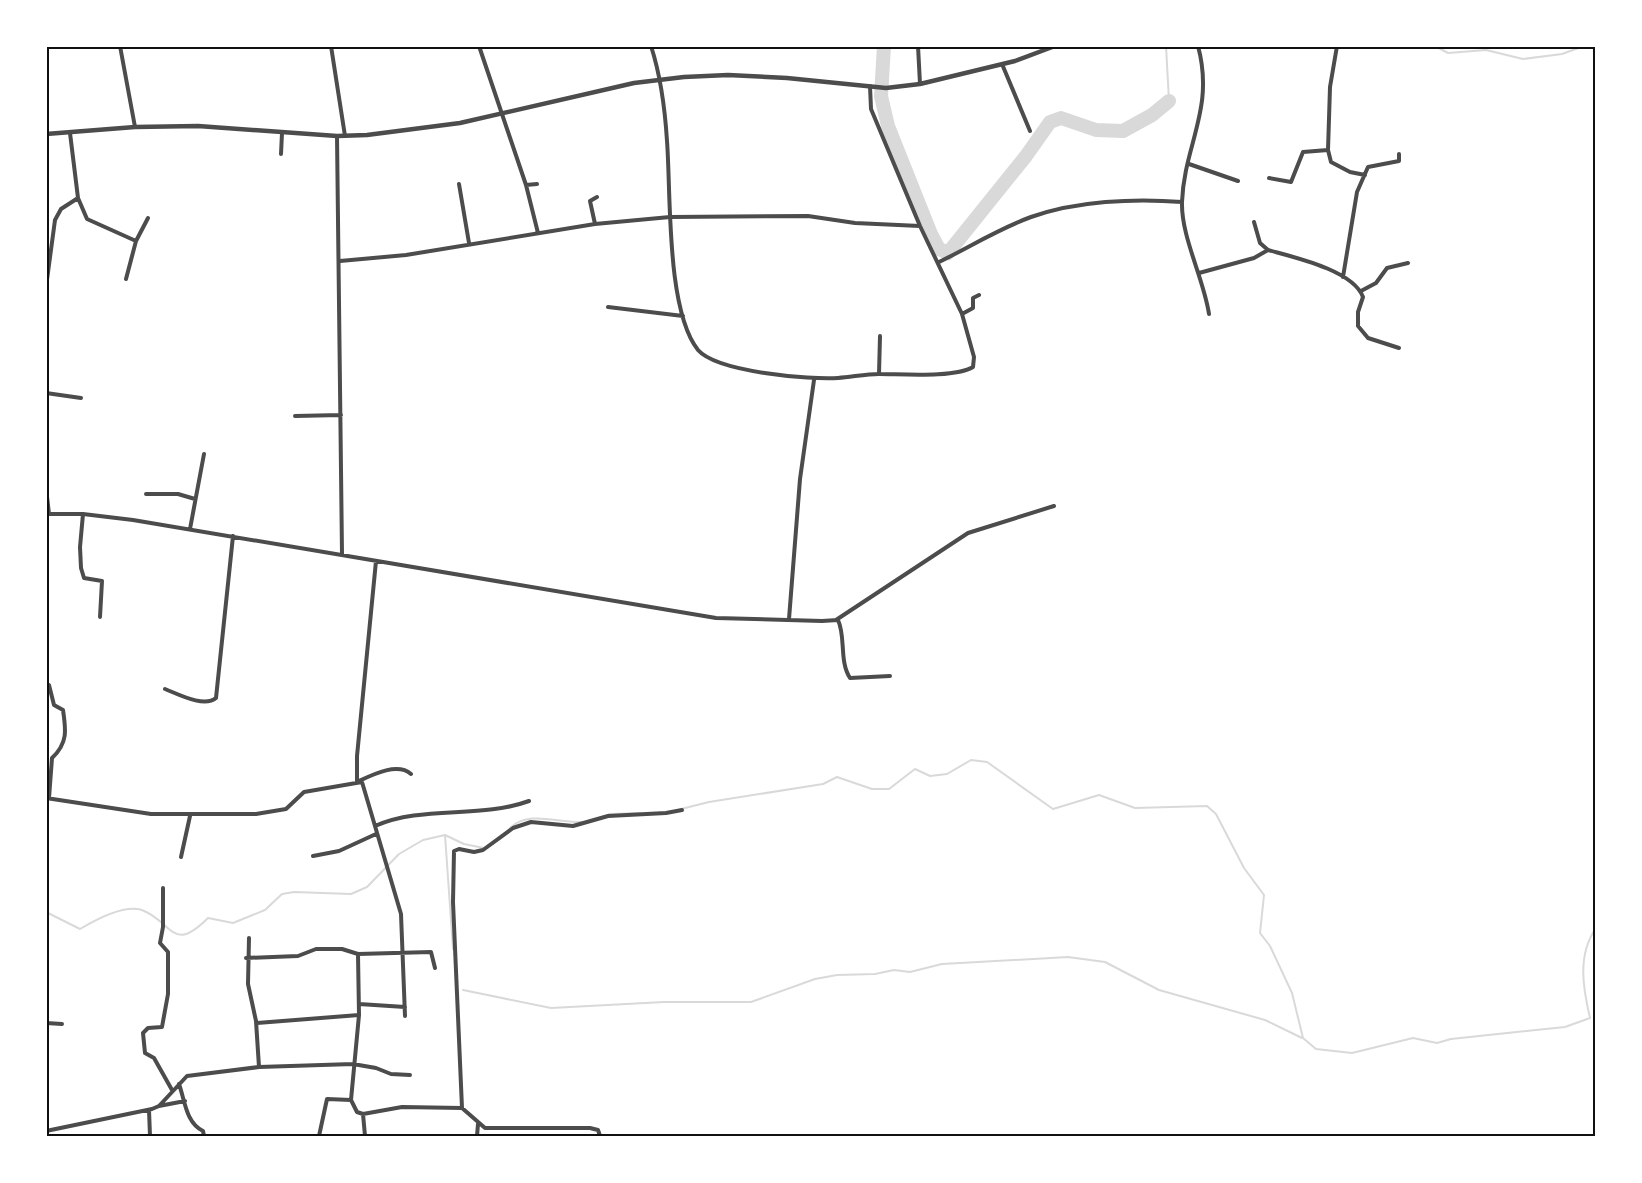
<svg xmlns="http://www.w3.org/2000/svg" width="1642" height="1183" font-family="Lora,serif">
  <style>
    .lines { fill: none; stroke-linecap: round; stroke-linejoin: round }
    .stream { stroke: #d9d9d9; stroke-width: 2 }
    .river { stroke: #d9d9d9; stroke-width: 14 }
    .minor { stroke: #4c4c4c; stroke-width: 4 }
    .tertiary { stroke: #4c4c4c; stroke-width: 4.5 }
    .neatline { fill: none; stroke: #111; stroke-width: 2 }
  </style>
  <rect width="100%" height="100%" fill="#fff"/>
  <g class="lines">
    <path class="stream" d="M1166,46L1169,101
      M1435,46L1448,53L1486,50L1523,59L1562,54L1584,46
      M681,809L709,802L823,784L837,777L872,789H889L915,769L930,776L947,774L971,760L987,762L1053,809L1099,795L1135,808L1207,806L1216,814L1244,868L1264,895L1260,933L1270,946L1292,993L1303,1038L1316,1049L1352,1053L1413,1038L1437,1043L1451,1039L1565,1027L1590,1018C1583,988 1577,955 1596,928
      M609,814L640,813
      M510,828C529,810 557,823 581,822
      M445,835L453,949
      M46,912L80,929C95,920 124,904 142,910C174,923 172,954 208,918L233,923L265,910L282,894L294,892L351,894L367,887L399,854L423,840L445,835L464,844L484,848
      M463,990L551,1008L664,1002H751L815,979L837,975L875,974L894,970L910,972L942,964L1068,957L1105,962L1159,990L1265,1020L1302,1038"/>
    <path class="river" d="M884,46L881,96L888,126L931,234L939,249L948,253L1026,156L1050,122L1061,118L1096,130L1123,131L1152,115L1169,101"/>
    <path class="minor" d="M120,46L135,127
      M331,46L345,136
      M479,46L526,185L538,233
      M651,46C661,77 665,109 667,141C671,193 666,310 698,350C717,372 810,380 838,378C852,377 866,374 879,374C902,374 955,378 973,367L974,357L962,314L920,226L871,109L870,86
      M918,46L920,84
      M1198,46C1215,109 1184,145 1182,202C1181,237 1204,279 1209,314
      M1002,64L1030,131
      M337,136L342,554
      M1328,150L1331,162L1350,172L1365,175
      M281,154L282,133
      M1189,164L1238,181
      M1269,178L1291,182L1303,152L1328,150L1330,87L1337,46
      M459,184L469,243
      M526,185L537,184
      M78,198L87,219L136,241L148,218
      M1254,222L1260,243L1268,250C1293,257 1353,270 1363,297L1358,312V326L1368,338L1399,348
      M595,224L590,201L597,197
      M340,261L406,255L595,224L670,217L808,216L855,223L920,226
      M939,262C970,247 998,229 1031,217C1076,201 1134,198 1182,202
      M1199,273L1254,258L1268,250
      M1343,277L1357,192L1368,167L1399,161V154
      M126,279L136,241
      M46,287L55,220L61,209L78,198L70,133
      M1361,291L1376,283L1387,268L1408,263
      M608,307L683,316
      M962,314L973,308V298L979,295
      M46,327V358
      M879,374L880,336
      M46,393L81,398
      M295,416L341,415
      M46,488L49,514
      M146,494H178L195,499
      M46,514H83L133,520L716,618L822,621L838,620C846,637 839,661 850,678L890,676
      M83,514L80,547L81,568L84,578L102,581L100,617
      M190,529L204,454
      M376,561L357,756V782C372,775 397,762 411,774
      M789,619L800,479L814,380
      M836,620L968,533L1054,506
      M165,689C178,694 204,708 216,698L233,536
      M46,798L151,814H256L286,809L304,792L362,782L401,914L405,1016
      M49,798L52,758C68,743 66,730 63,710L54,705L49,685
      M375,826C422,805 480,819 529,801
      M313,856L339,851L376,834
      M181,857L190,816
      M163,888V927L160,943L168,952V994L162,1027L148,1028L143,1033L145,1053L154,1058L172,1090
      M249,938L248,984L256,1021L259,1067
      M246,958L298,956L316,949H342L358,954
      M435,968L431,952L358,954L359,1015L351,1100L357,1112L363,1114L402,1107L462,1108L485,1128H590L598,1130L600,1136
      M359,1004L405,1007
      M46,1023L62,1024
      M257,1023L359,1015
      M179,1084C185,1101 186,1123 203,1131L204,1136
      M159,1106L185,1101
      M462,1108L453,902L454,851L459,849L474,852L483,850L513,828L531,822L573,826L608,816L666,813L682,810
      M149,1110L150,1136
      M363,1114L365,1136
      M46,1131L152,1109L159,1106L187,1076L259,1067L353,1064L376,1068L391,1074L410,1075
      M319,1136L327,1099L351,1100
      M477,1136L478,1124"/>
    <path class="tertiary" d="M46,134L135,127L198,126L337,136L367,135L460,123L634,83L684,77L728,75L787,78L886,88L920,84L1015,61L1055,46"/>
  </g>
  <rect width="1642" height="1183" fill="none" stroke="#ffffff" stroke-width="96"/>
  <rect x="48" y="48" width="1546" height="1087" class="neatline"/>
</svg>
